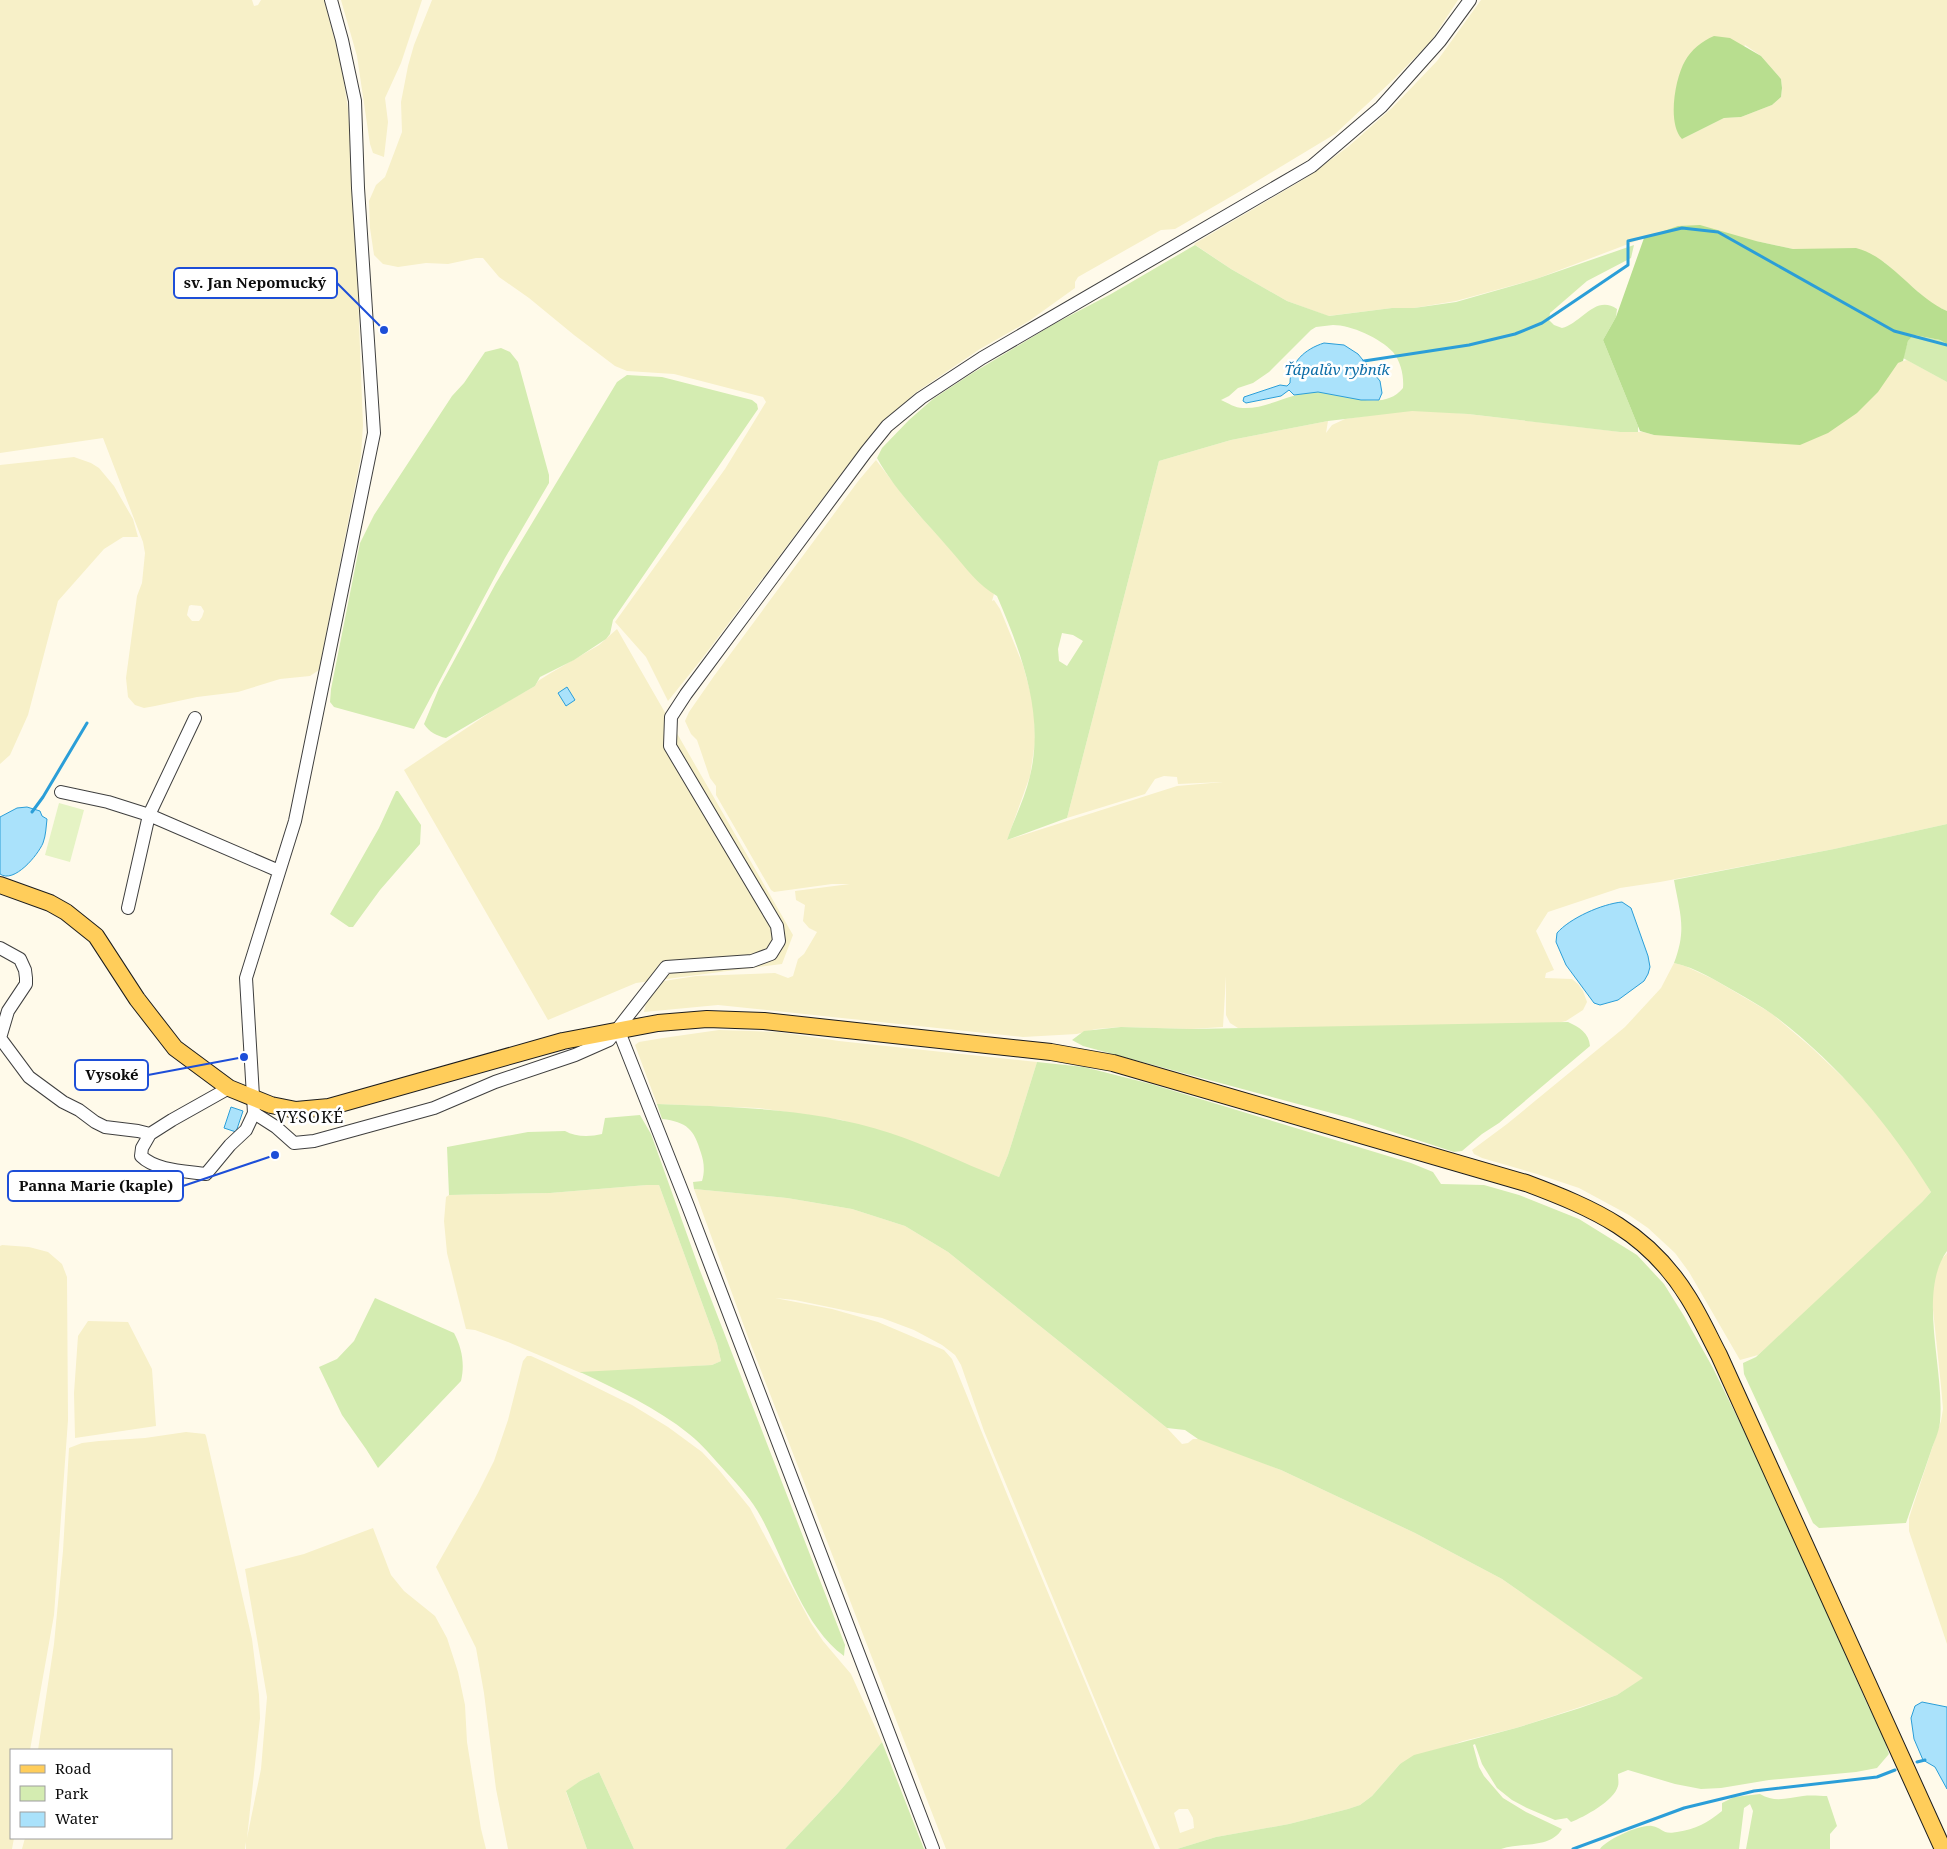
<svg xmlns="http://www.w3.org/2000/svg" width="1947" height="1849" font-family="'Noto Serif',serif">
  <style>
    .farmland { fill: #f7f0c8; fill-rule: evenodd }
    .green { fill: #d4ecb1; fill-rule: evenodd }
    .forest { fill: #b8de8f }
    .pitch { fill: #e5f3c4 }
    .water { fill: #aae2fb; stroke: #2b9ed8 }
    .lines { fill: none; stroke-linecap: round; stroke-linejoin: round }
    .stream { stroke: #2b9ed8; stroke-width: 3 }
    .minor-casing { stroke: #3f3f3f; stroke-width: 14 }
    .major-casing { stroke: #1d1d1d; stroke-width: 18 }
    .minor { stroke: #fff; stroke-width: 12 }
    .major { stroke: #ffcd5a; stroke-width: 16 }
    .labels { text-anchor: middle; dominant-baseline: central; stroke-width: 5; stroke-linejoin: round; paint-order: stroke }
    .water-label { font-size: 15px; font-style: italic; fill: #0c6da7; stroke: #fff }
    .quarter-label { font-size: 16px; letter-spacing: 1px; fill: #0c0c0c; stroke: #fff }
    .leader { fill: none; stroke: #1d4ed8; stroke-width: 2 }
    .callout-dot { fill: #1d4ed8; stroke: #fff; stroke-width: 2 }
    .callout { fill: #fff; stroke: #1d4ed8; stroke-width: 2 }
    .callout-label { font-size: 15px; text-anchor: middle; font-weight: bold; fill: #0c0c0c }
  </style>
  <rect width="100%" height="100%" fill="#fffaea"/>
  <path class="farmland" d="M0,0H252L254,6L258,5L261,0H324L341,63L348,109L355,219L363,425L361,456L319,670L310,676L280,679L238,692L197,697L155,706L144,708L135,705L128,697L126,678L137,596L142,583L145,553L143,542L103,438L0,453ZM191,605L201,606L204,611L202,617L199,621H192L187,615L189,606Z
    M341,0H422L401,63L385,98L388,122L384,157L373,153L370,144L357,56Z
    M432,0H1458L1431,41L1394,79L1335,134L1244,189L1175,229L1161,230L1078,277L1075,282V288L1029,321L980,349L915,393L856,454L701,660L668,701L646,657L615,622L725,469L766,402L763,397L674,374L627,371L615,366L574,335L529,298L499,277L483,258H476L448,264L426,263L398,267L383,264L374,255L370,228L369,201L376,185L385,177L402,132L401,102L408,66L414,45Z
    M1481,0H1947V311L1933,305L1884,262L1812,250L1793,249L1756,241L1644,238L1536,279L1456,301L1414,308H1392L1328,316L1287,301L1231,269L1194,244L1306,178L1349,146L1392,108L1437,61ZM1745,45L1761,56L1781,79L1782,88L1781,97L1772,105L1741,117L1724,118L1682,139Z
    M1907,360L1947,382V824L1834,849L1660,882L1620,888L1548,912L1536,931L1554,970L1546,973L1545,978L1572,979L1578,984L1583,991L1587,1002L1583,1010L1566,1021L1558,1023L1372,1027L1238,1028L1230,1023L1226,1015V976L1223,1027L1191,1029L1121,1027L1096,1029L1077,1034L1023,1037L718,1005L644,1012L647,998L664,981L696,976L775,973L788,978L793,976L798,959L804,954L817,932L809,928L803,921L805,905L796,900L795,891L850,884H832L774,892L771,890L716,795V786L710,778L697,740L691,734L685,721L689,712L714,676L859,480L876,460L912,507L968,569L994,594L992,601L994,600L1000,609L1023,665L1034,706L1035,742L1030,776L1007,840L1177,786L1223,782L1178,784L1177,777L1164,776L1155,779L1145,794L1067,818L1159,461L1231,440L1328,421L1326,433L1332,425L1345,419L1401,411H1433L1468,414L1621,432H1643L1654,435Z
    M74,457L91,463L99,468L114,486L133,519L138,537H123L104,549L58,601L28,715L10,755L0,764V465Z
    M617,629L793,935L782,964L636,983L548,1020L404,770L498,707L535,686L538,681L549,674L599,645Z
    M1674,963L1685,966L1713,979L1771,1013L1811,1047L1851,1085L1882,1121L1908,1154L1931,1192L1922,1202L1839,1282L1758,1355L1740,1360L1689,1272L1675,1253L1648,1228L1629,1215L1579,1188L1537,1174L1482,1158L1474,1154L1472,1150L1507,1124L1625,1027L1661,988Z
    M719,1030L778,1032L839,1041L1037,1062L1008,1155L999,1177L842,1120L758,1108L657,1104L635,1045L639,1042L663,1038Z
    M647,1185H659L717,1344L721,1361L712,1365L581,1373L508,1342L475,1330L466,1329L447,1253L444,1221L446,1197L449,1195L550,1193Z
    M694,1189L787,1198L852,1209L905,1226L948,1252L1167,1428L1182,1444L1188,1443L1193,1439H1202L1281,1470L1415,1533L1502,1579L1644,1678L1617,1695L1516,1728L1463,1741L1400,1764L1372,1796L1360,1805L1348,1809L1289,1824L1216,1837L1177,1849H1160L1119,1758L984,1431L961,1365L955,1355L942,1345L914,1330L882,1318L795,1300L775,1298L832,1309L878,1322L944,1350L952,1359L1011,1504L1155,1849H946L748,1337ZM1179,1809H1188L1193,1818L1194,1828L1180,1833L1174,1813Z
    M2,1245L29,1247L48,1252L62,1264L67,1277L68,1420L54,1615L30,1750H11V1838H14L12,1849H0V1246Z
    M1947,1253V1644L1909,1531V1518L1941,1421L1943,1409L1941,1386L1932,1300L1934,1278L1941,1260Z
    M88,1321L128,1322L152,1369L156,1426L75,1438L74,1393L78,1336Z
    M527,1356H531L551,1365L632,1405L668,1427L702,1452L719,1470L750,1508L811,1623L823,1641L851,1674L882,1742L838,1793L785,1849H634L599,1772L580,1781L566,1792L587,1849H508L496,1789L484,1693L476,1648L436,1567L478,1493L494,1461L508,1420L523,1361Z
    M186,1432L205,1434L206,1436L252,1639L259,1695L260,1718L247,1838L261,1769L267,1697L245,1569L304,1554L373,1528L391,1575L404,1591L435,1616L447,1638L458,1672L465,1705L467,1742L481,1829L486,1849H246V1842L245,1849H22L25,1838H171V1750H38L54,1644L63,1551L69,1448L82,1443L99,1441L145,1438Z"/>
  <path class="green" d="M1195,245L1231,269L1287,301L1329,316L1392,308H1414L1456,302L1536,279L1634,245L1631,258L1587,281L1550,313L1549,320L1554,325L1562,328C1581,324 1595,294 1617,309L1616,317L1603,340L1638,426V432H1620L1468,414L1412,411L1328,421L1231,440L1159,461L1067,818L1007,840C1014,819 1025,798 1030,776C1045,714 1021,652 997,596C979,586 965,567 952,552C926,522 897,493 877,458L882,448L909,420L933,399L971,374L1054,324L1111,294ZM1333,325C1351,325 1380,338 1393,352C1401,362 1404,376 1403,388C1383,413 1345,393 1319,392C1292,391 1269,409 1243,408C1235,408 1228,403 1221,400L1229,396L1238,388L1253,383L1269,372L1311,330L1316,327ZM1062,633L1073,635L1083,641L1067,666L1059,661L1058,649Z
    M1914,335L1940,340L1947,344V382L1903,358L1908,341Z
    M501,348L510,352L518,362L549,475V483L505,558L414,729L334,707L330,702L331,689L360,543L374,515L452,396L464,383L485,352Z
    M627,375L662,377L752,400L757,404L758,409L613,620L610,634L606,639L574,660L540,677L535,686L446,738C437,736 429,732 424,724L439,688L496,583L617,382Z
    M396,791H398L421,825L420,844L380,890L353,927H349L330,914L379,828Z
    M1947,824V1251C1917,1293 1945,1371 1940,1422C1939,1432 1934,1442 1931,1451C1923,1475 1914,1499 1906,1523L1819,1528L1813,1523L1744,1374L1743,1363L1756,1357L1922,1202L1931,1192C1889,1124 1836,1062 1772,1014C1761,1006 1748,999 1736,992C1716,981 1697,968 1674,963C1687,929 1680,914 1674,880L1834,849Z
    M1568,1022C1579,1027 1589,1033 1590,1046L1499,1123L1482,1134L1462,1151L1454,1152L1350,1118L1083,1046L1072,1040L1084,1031L1121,1027L1191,1029Z
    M1037,1062L1084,1067L1151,1084L1411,1163L1433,1172L1441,1184L1484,1185L1519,1195L1579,1219L1637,1255L1664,1284L1684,1316L1713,1368L1770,1484L1868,1706L1881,1730L1889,1754L1877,1768L1856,1772L1769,1780L1721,1788L1701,1789L1675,1784L1628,1770L1618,1774C1618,1778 1619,1783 1618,1786C1614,1801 1584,1817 1571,1822L1567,1818L1555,1820L1527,1808L1512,1800L1497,1788L1482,1764L1475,1744L1473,1745L1479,1767L1484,1776L1503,1798L1526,1812L1562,1829C1550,1849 1521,1842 1501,1849H1177L1216,1837L1289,1824L1348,1809L1360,1805L1372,1796L1400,1764L1414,1755L1516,1728L1580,1708L1617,1695L1643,1678L1502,1579L1415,1533L1281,1470L1198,1439L1185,1430L1167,1428L948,1252L905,1226L852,1209L787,1198L694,1189L693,1182L702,1181C705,1171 704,1162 701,1153C694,1129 687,1122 662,1119L657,1104C734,1107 815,1108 890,1133C927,1145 962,1163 999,1177L1008,1155Z
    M640,1115L651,1134L699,1268L845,1645L844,1656C802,1625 785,1561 761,1517C752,1500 739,1486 726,1472C714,1459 703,1445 689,1434C657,1408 618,1390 580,1372L712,1365L721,1361L717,1344L659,1185H647L550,1193L449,1195L447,1147L528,1132L565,1131C575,1137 590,1137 602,1134L605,1118Z
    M375,1298L454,1333C462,1348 465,1364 461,1381L378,1468L366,1449L342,1415L319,1367L337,1359L354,1341Z
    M882,1742L924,1849H785L838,1793Z
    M599,1772L634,1849H587L566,1791L580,1781Z
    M1760,1794C1775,1803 1787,1798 1803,1796C1811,1795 1820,1796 1827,1796L1837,1826L1830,1834V1849H1746L1753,1811L1750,1804L1744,1808L1739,1849H1600C1606,1840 1640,1824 1652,1826C1663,1828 1662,1835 1677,1832C1696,1829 1707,1823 1722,1811V1803L1734,1797Z"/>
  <path class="forest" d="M1714,36L1730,38L1761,56L1781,79L1782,88L1781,97L1772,105L1741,117L1724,118L1682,139C1667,124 1675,78 1685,61C1691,50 1702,41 1714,36Z
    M1700,225L1756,241L1793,249L1856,248C1891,257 1913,296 1947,311V344L1940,340L1914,335L1908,341L1903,361L1898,363L1878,392L1857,413L1828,433L1800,445L1654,435L1640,431L1603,340L1616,317L1644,238L1678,226Z"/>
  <path class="pitch" d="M59,803L84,810L70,862L45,855Z"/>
  <path class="water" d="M1324,343L1344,345L1358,354L1380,381L1382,393L1379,400H1361L1318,392L1294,395L1289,390L1281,396L1246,403L1243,401L1244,397L1280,385L1287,386L1290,383C1290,362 1305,349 1324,343Z
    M567,687L575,700L566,706L558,693Z
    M27,807L40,811L42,816L47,819C46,827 46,835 43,843C38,855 14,884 0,874V817L17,808Z
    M1622,902L1631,908L1648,956L1650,967L1648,974L1644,981L1618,1000L1600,1005L1594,1003L1566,965L1556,942L1557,933C1570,918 1602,904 1622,902Z
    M231,1107L243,1111L236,1132L224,1128Z
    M1922,1702L1947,1707V1789L1935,1767L1923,1760L1914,1739L1911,1718L1915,1706Z"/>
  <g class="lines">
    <path class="stream" d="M1364,361L1469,345L1515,334L1542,323L1628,265V241L1682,228L1718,232L1894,331L1947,345
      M32,812L43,797L87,723
      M1917,1762L1925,1760
      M1573,1849L1684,1808L1754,1791L1877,1777L1895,1770"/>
    <defs>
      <path id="minor" d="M61,792L108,802L149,815L279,871
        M128,908L149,815L195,718
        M0,948L20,959L25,970L26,978V984L8,1011L0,1038L29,1077L63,1102L79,1110L95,1122L105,1127L138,1131L150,1134
        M618,1029L688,1206L933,1849
        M229,1088L172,1120L150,1134L142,1148L141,1156C156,1171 186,1171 206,1174L230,1145L246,1130L254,1113L246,978L295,821L374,433L358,188L355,101L342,40L331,0
        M254,1113L276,1127L294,1143L314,1141L434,1108L495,1082L575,1055L609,1040L666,967L752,961L771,954L779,941L777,926L670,746L671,717L686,694L866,452L887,426L921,398L982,358L1312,166L1381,107L1440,41L1470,0"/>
      <path id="major" d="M0,885L50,903L66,912L96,936L137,999L175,1048L229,1088L271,1105L296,1110L329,1107L563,1041L658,1023L707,1019L764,1021L1051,1052L1113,1063L1526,1183C1595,1209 1648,1232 1688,1297C1700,1316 1709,1336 1719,1355L1943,1849"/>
    </defs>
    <use href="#minor" class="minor-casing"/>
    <use href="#major" class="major-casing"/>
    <use href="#minor" class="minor"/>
    <use href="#major" class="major"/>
  </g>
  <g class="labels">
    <g class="water-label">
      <text x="1337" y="369">Ťápalův rybník</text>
    </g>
    <g class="quarter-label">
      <text x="310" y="1117">VYSOKÉ</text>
    </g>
  </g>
  <path class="leader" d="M384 330L337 283M244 1057L148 1075M275 1155L183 1186"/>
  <g class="callout-dot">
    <circle cx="384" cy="330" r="5"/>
    <circle cx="244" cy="1057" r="5"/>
    <circle cx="275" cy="1155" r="5"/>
  </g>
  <g class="callout">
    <rect x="174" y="268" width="163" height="30" rx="5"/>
    <rect x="75" y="1060" width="73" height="30" rx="5"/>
    <rect x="8" y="1171" width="175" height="30" rx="5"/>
  </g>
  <g class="callout-label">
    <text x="255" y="288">sv. Jan Nepomucký</text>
    <text x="112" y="1080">Vysoké</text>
    <text x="96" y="1191">Panna Marie (kaple)</text>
  </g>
  <rect x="10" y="1749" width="162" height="90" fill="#ffffff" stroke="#9e9e9e"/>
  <rect x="20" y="1765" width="25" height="8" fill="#ffcd5a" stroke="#9e9e9e"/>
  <text x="55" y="1774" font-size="15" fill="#0c0c0c">Road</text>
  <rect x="20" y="1786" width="25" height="15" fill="#d4ecb1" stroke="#9e9e9e"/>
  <text x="55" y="1799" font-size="15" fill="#0c0c0c">Park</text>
  <rect x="20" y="1812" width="25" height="15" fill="#aae2fb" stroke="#9e9e9e"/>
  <text x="55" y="1824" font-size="15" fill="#0c0c0c">Water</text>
</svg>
